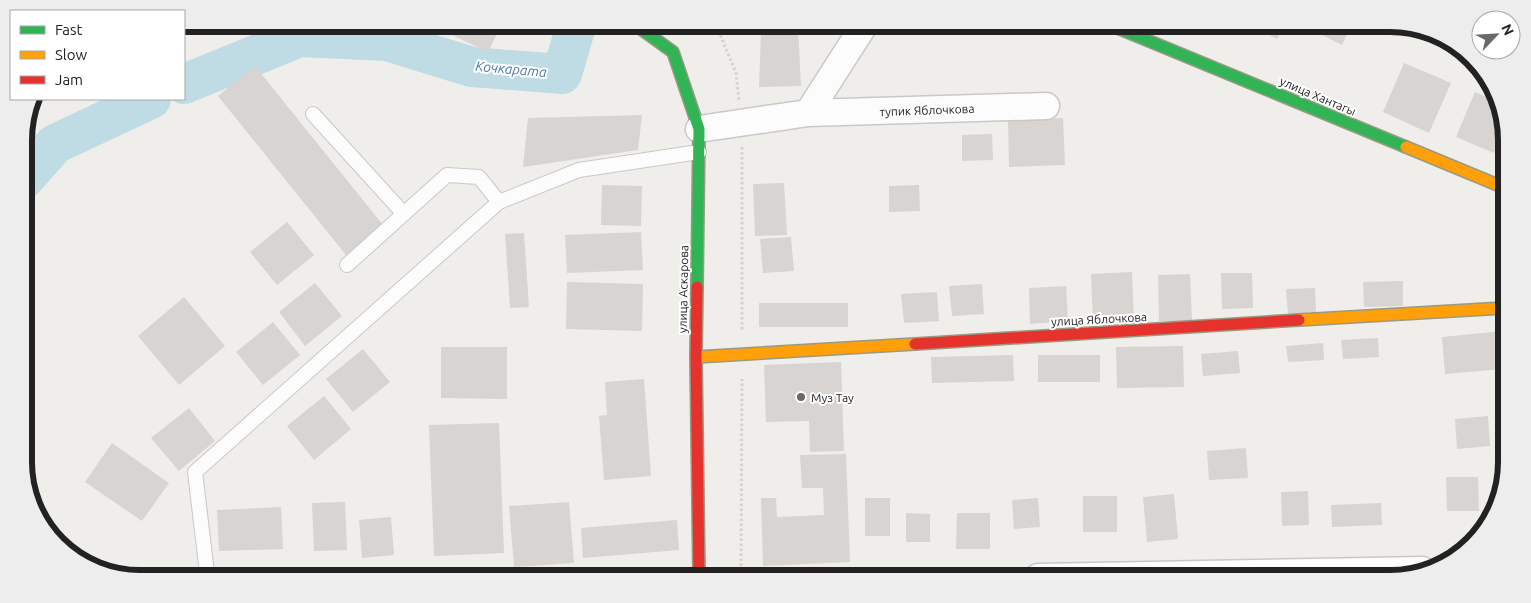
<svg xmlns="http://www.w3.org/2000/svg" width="1531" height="603" font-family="Ubuntu,sans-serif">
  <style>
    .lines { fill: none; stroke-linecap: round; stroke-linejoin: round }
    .river { stroke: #bfdbe3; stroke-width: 40 }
    .building { fill: #d7d4d2 }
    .lane-casing { stroke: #c9c8c7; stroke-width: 16 }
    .street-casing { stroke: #c9c8c7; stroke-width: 29 }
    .fast-casing { stroke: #999a82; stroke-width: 14 }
    .slow-casing { stroke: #999a82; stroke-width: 14 }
    .jam-casing { stroke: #999a82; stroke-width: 14 }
    .path { stroke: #dccecd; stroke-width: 3; stroke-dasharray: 2.5 2.5; stroke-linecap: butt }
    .lane { stroke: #fdfcfc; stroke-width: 14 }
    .street { stroke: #fdfcfc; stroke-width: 26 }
    .fast { stroke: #30b455; stroke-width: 11 }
    .slow { stroke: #ff9f0a; stroke-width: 11 }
    .jam { stroke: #e5322d; stroke-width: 11 }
    .poi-dot { fill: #6a6968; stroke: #fff; stroke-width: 2 }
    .labels { text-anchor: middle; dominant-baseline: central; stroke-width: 4; stroke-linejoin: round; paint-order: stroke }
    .street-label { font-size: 12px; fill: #222; stroke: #fff }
    .poi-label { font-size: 12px; fill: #222; stroke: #fff; text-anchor: start }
    .water-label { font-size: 14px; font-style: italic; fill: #4a7aab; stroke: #fff }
    .rim { fill: none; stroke: #222; stroke-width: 6 }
  </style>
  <rect width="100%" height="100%" fill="#f0eeeb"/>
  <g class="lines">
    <path class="river" d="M184,84L300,37L387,41L472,67L562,74L576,26
      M24,179L55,144L151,99"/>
  </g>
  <path class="building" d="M456,25H477L501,26L488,52L452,35Z
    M754,27H798L801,86L759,87L761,31Z
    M1258,29H1283L1277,39Z
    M1319,29H1320L1349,30L1342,45L1318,33Z
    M1404,63L1451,83L1429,133L1383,112Z
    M255,66L383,225L346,255L218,96Z
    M1475,92L1495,101L1506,125L1494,153L1456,137Z
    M642,115L638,150L523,167L528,118Z
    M1063,118L1065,165L1009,167L1008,120Z
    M992,134L993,160L962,161V135Z
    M784,183L787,235L755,236L753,184Z
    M602,185L642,186L641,226L601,225Z
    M919,185L920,211L889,212V186Z
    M287,222L314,255L277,285L250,252Z
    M641,232L643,270L567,273L565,235Z
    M524,233L529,307L510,308L505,234Z
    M791,237L794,271L763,273L760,239Z
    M1132,272L1134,320L1093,322L1091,274Z
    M1221,273H1252L1253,308L1222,309Z
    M1190,274L1192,321H1159L1158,275Z
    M1403,281V306L1364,307L1363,282Z
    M567,282L643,284L642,331L566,329Z
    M315,283L342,316L305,346L279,312Z
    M982,284L984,314L952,316L949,286Z
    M1066,286L1068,321L1030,324L1029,288Z
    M1315,288L1316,312L1288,314L1286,289Z
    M937,292L939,321L904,323L901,294Z
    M184,297L225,346L179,385L138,336Z
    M759,303H848V327H759Z
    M273,322L300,355L263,385L236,352Z
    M1503,331V369L1445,374L1442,337Z
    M1378,338L1379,357L1343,359L1341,340Z
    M1323,343L1324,360L1288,362L1286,346Z
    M1183,346L1184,387L1117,388L1116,347Z
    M441,347H507V399L441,398Z
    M363,349L390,382L353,412L326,379Z
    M1238,351L1240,373L1203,376L1201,354Z
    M1013,355L1014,381L932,383L931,357Z
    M1038,355H1100V382H1038Z
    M841,362L844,451L810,452L809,421L766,422L764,365Z
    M644,379L651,476L604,480L599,416L607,415L605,382Z
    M324,396L351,429L314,460L287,426Z
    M189,408L215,441L179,471L151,438Z
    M1488,416L1490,446L1457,449L1455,419Z
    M499,423L504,553L434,556L429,425Z
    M112,443L169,483L142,521L85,482Z
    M1246,448L1248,478L1209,480L1207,451Z
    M846,454L850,562L763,566L761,498H776L777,517L824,515L823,488H802L800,455Z
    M1446,477H1478L1479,511H1447Z
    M1308,491L1309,525L1282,526L1281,492Z
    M1174,494L1178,539L1147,542L1143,497Z
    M1492,494H1501V501L1491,514Z
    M1083,496H1117V532H1083Z
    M865,498H890V536H865Z
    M1038,498L1040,527L1014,529L1012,500Z
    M345,502L347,550L314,551L312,503Z
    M569,502L574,563L514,567L509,506Z
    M1381,503L1382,525L1332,527L1331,505Z
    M281,507L283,549L219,551L217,510Z
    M906,513L930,514V542H906Z
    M957,513H990V549H956Z
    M391,517L394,555L362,558L359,520Z
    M677,520L679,550L583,558L581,528Z"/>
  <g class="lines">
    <defs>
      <path id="lane" d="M313,114L404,214
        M347,265L447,175L479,177L499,202
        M207,573L195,472L499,202L579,170L699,152"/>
      <path id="street" d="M808,113L1046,106
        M699,129L808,113L863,27
        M1038,577L1422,570"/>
      <path id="fast" d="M637,26L673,52L699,129L697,287
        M1120,29L1406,147"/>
      <path id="slow" d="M1406,147L1505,188
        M1299,320L1504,308
        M696,357L915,344"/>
      <path id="jam" d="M697,287L696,357L699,576
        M915,344L1299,320"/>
    </defs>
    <use href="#lane" class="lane-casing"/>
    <use href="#street" class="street-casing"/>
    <use href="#fast" class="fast-casing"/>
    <use href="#slow" class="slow-casing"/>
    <use href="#jam" class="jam-casing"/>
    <path class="path" d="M716,27H717L736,73L739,100
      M742,147V330
      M741,576L742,379"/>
    <use href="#lane" class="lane"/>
    <use href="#street" class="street"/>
    <use href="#fast" class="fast"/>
    <use href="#slow" class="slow"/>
    <use href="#jam" class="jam"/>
  </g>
  <circle class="poi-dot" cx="801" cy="397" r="5"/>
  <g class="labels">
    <g class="street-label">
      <text transform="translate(1318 96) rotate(23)">улица Хантагы</text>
      <text transform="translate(927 110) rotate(-2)">тупик Яблочкова</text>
      <text transform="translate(683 289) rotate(-89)">улица Аскарова</text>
      <text transform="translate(1099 319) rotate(-3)">улица Яблочкова</text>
    </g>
    <g class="poi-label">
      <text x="811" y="397">Муз Тау</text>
    </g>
    <g class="water-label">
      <text transform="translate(511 69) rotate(5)">Кочкарата</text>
    </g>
  </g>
  <path d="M0 0H1531V603H0ZM140 32H1390A108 108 0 0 1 1498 140V462A108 108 0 0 1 1390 570H140A108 108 0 0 1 32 462V140A108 108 0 0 1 140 32Z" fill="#ededed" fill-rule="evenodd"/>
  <path class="rim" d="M140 32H1390A108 108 0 0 1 1498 140V462A108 108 0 0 1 1390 570H140A108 108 0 0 1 32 462V140A108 108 0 0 1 140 32Z"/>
  <rect x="10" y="10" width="175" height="90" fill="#ffffff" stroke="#a7a7a7"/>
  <rect x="20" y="26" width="25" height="8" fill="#30b455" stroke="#a7a7a7"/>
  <text x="55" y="35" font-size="15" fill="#222222">Fast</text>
  <rect x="20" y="51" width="25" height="8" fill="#ff9f0a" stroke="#a7a7a7"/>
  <text x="55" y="60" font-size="15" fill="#222222">Slow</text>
  <rect x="20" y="76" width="25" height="8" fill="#e5322d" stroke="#a7a7a7"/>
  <text x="55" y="85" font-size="15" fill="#222222">Jam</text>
  <g transform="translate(1496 35) rotate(65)"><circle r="24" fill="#ffffff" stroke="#a7a7a7"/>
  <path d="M0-4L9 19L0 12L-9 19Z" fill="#6a6968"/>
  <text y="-8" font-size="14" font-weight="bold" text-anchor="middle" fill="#222222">N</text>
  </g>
</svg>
